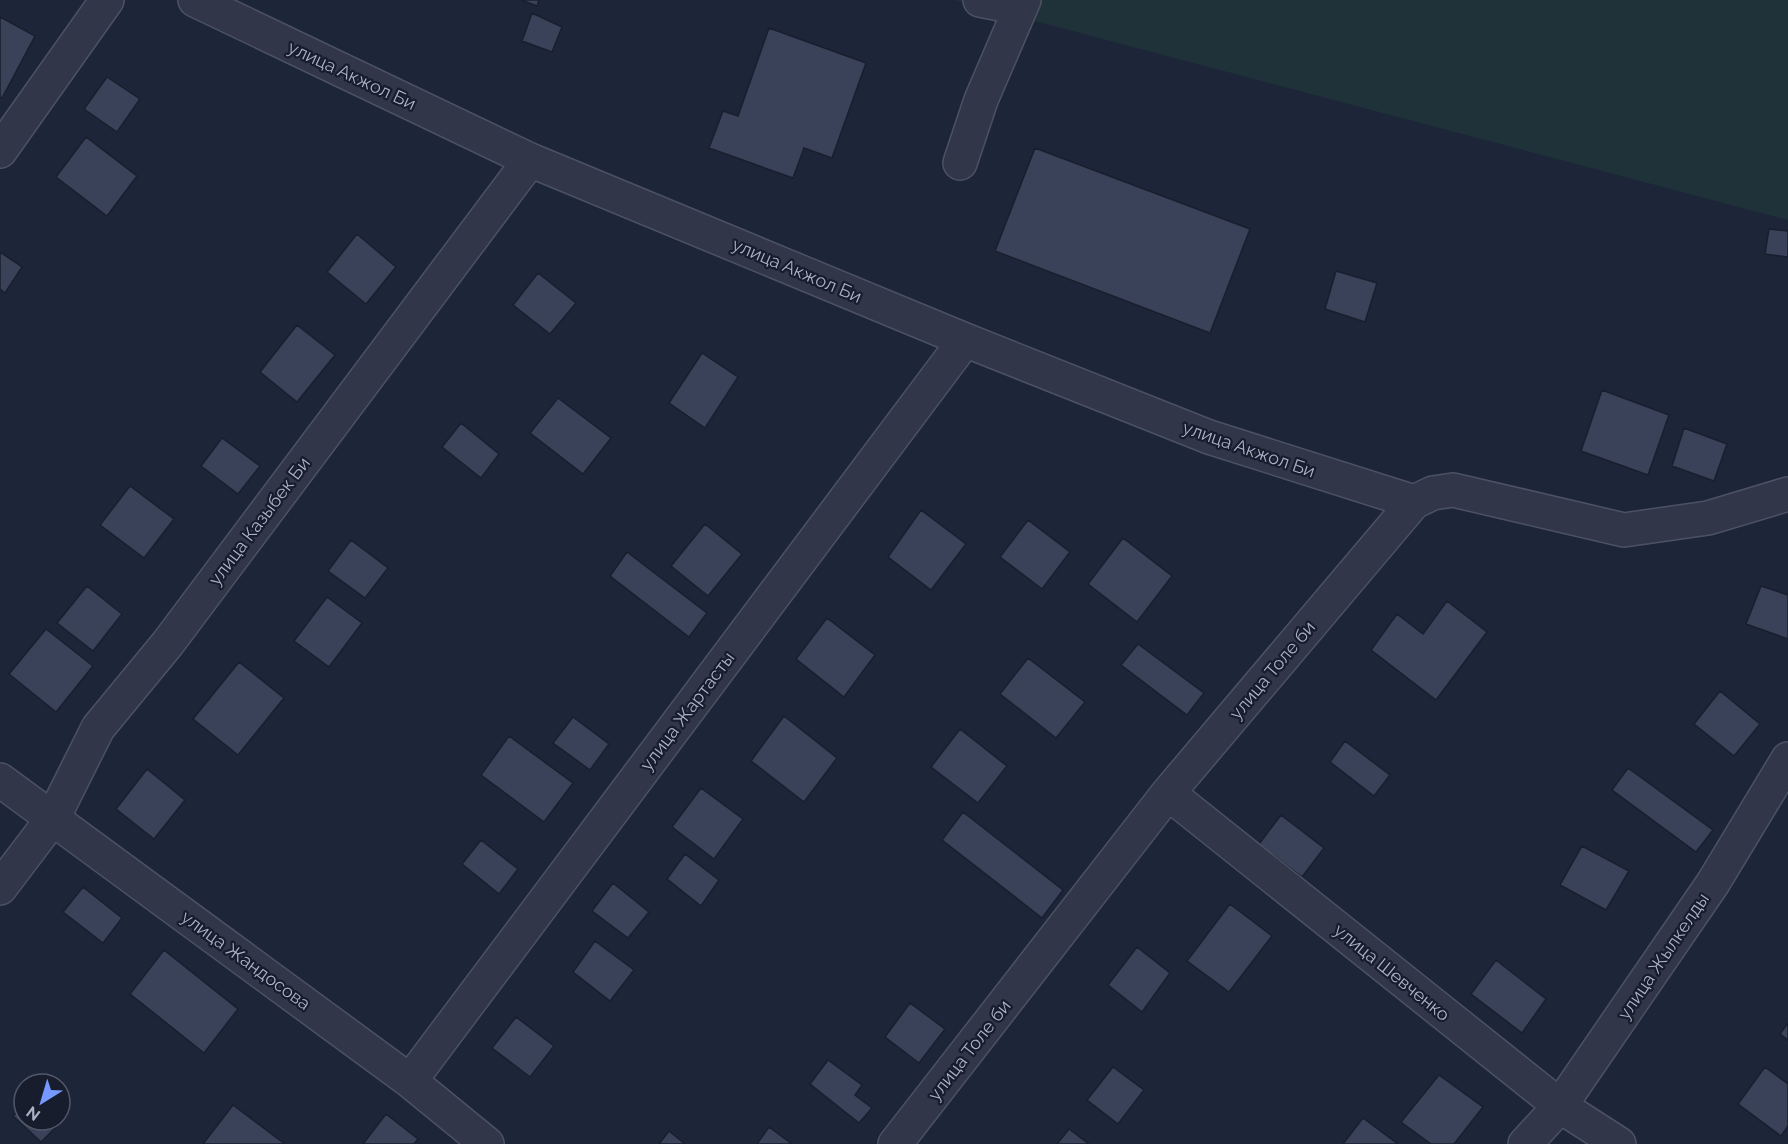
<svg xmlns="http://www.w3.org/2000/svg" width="1788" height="1144" font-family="Raleway,sans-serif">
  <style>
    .green { fill: #1f3239 }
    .building { fill: #394259; stroke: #191f2e; stroke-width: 1.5 }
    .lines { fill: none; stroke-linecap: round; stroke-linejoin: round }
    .minor-casing { stroke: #4c5263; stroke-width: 36 }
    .minor { stroke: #313748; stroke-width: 33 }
    .labels { text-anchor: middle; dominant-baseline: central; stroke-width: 4.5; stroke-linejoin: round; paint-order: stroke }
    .street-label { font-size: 18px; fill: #abb1c6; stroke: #171d2c }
  </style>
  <rect width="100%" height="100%" fill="#1d2538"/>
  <path class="green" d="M955,0H1788V220Z"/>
  <path class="building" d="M521,0H539L537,6Z
    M532,13L562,27L552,52L522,41Z
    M0,17L35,36L2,98L0,97Z
    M769,28L866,63L832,158L804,148L793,178L709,148L723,111L738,116Z
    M107,77L140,99L117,132L84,109Z
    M86,137L137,176L107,216L56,177Z
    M1035,148L1250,229L1210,333L995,251Z
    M1769,229L1788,231V257L1765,254Z
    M357,234L396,267L366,304L327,272Z
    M0,252L22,267L5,293L0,289Z
    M1336,271L1377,283L1365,322L1325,309Z
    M538,273L576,303L550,334L513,305Z
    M297,325L335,355L297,402L260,372Z
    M702,353L738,377L705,428L669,403Z
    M1602,390L1669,415L1648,475L1581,451Z
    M558,398L611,438L583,474L530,433Z
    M461,423L499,454L481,478L442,447Z
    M1684,428L1727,444L1714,481L1672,466Z
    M222,438L260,466L238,494L201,466Z
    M130,486L174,519L144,558L100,525Z
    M921,510L966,544L931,590L888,557Z
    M1028,520L1070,552L1042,589L1000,557Z
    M705,524L742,554L708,596L671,566Z
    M1123,538L1172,576L1137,622L1088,584Z
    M351,540L388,568L365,598L328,571Z
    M627,552L707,613L689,637L610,576Z
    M87,586L122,614L93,651L57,623Z
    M1761,586L1788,595V639L1746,624Z
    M327,597L362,623L329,667L294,641Z
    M1447,601L1487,632L1436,700L1371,650L1397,614L1423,634Z
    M827,618L875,655L844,697L796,659Z
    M46,629L93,666L56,712L9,674Z
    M1138,644L1204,693L1187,715L1121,665Z
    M1028,658L1085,702L1056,738L1000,694Z
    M239,662L284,698L238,755L193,719Z
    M1720,691L1760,724L1734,756L1694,724Z
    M784,716L837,758L804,802L751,761Z
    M573,717L609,744L590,770L553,743Z
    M960,729L1007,766L978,803L931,767Z
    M509,736L573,783L544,822L481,775Z
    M1345,741L1390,775L1374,796L1330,762Z
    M1628,768L1713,830L1696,852L1612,790Z
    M147,769L185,800L154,839L116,809Z
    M701,788L743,819L714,859L672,827Z
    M963,812L1063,890L1042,918L942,840Z
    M1281,815L1324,848L1302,877L1259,844Z
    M481,840L518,869L499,894L462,864Z
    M1582,846L1629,871L1606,910L1560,885Z
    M685,854L719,880L701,906L667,879Z
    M613,883L649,912L628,938L592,911Z
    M83,887L122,918L103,943L63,912Z
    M1230,904L1272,936L1229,992L1187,961Z
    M595,941L634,970L610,1001L573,972Z
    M1137,947L1170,973L1142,1012L1108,985Z
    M164,950L238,1009L204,1053L130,994Z
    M1496,960L1546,999L1522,1033L1471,994Z
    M910,1003L945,1029L919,1063L885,1037Z
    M516,1017L554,1046L530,1077L492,1048Z
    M1788,1023V1040L1780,1034Z
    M828,1060L862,1085L855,1095L872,1108L859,1123L810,1084Z
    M1113,1067L1144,1090L1118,1124L1087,1100Z
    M1765,1067L1788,1084V1126L1781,1136L1738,1104Z
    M1439,1075L1483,1107L1454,1144H1431L1401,1122Z
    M233,1105L285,1144H203Z
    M24,1106V1120L61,1122L41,1142L13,1116Z
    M386,1114L418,1139L414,1144H363Z
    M1363,1118L1398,1144H1343Z
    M769,1127L792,1144H757Z
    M1069,1129L1089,1144H1057Z
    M669,1131L685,1144H659Z"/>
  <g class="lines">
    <defs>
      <path id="minor" d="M195,0L530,160L965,340L1209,437L1414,502
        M980,0L1020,8
        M0,151L107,0
        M960,163L981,100L1024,0
        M0,780L410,1081L487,1144
        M1168,793L1560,1106L1619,1144
        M0,888L53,818L98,728L168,643L530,160
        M410,1081L965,340
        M895,1144L1168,793L1414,502L1433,493L1453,490L1624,530L1708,518L1788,494
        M1525,1144L1560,1106L1713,883L1788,759"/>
    </defs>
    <use href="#minor" class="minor-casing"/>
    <use href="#minor" class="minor"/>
  </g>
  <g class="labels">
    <g class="street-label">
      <text transform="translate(352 75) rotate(25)">улица Акжол Би</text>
      <text transform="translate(797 270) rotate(23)">улица Акжол Би</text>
      <text transform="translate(1249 449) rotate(19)">улица Акжол Би</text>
      <text transform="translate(259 521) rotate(-53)">улица Казыбек Би</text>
      <text transform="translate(1272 670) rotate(-50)">улица Толе би</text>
      <text transform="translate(687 711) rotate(-53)">улица Жартасты</text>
      <text transform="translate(1663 956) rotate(-56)">улица Жылкелды</text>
      <text transform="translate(246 960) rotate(36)">улица Жандосова</text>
      <text transform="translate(1392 972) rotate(39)">улица Шевченко</text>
      <text transform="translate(969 1050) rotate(-52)">улица Толе би</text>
    </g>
  </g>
  <g transform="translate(42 1102) rotate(217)"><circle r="28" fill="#171d2c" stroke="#52586a" stroke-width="1.5"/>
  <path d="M0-4.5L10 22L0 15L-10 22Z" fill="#7699ff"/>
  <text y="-9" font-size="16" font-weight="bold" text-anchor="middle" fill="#abb1c6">N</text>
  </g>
</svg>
